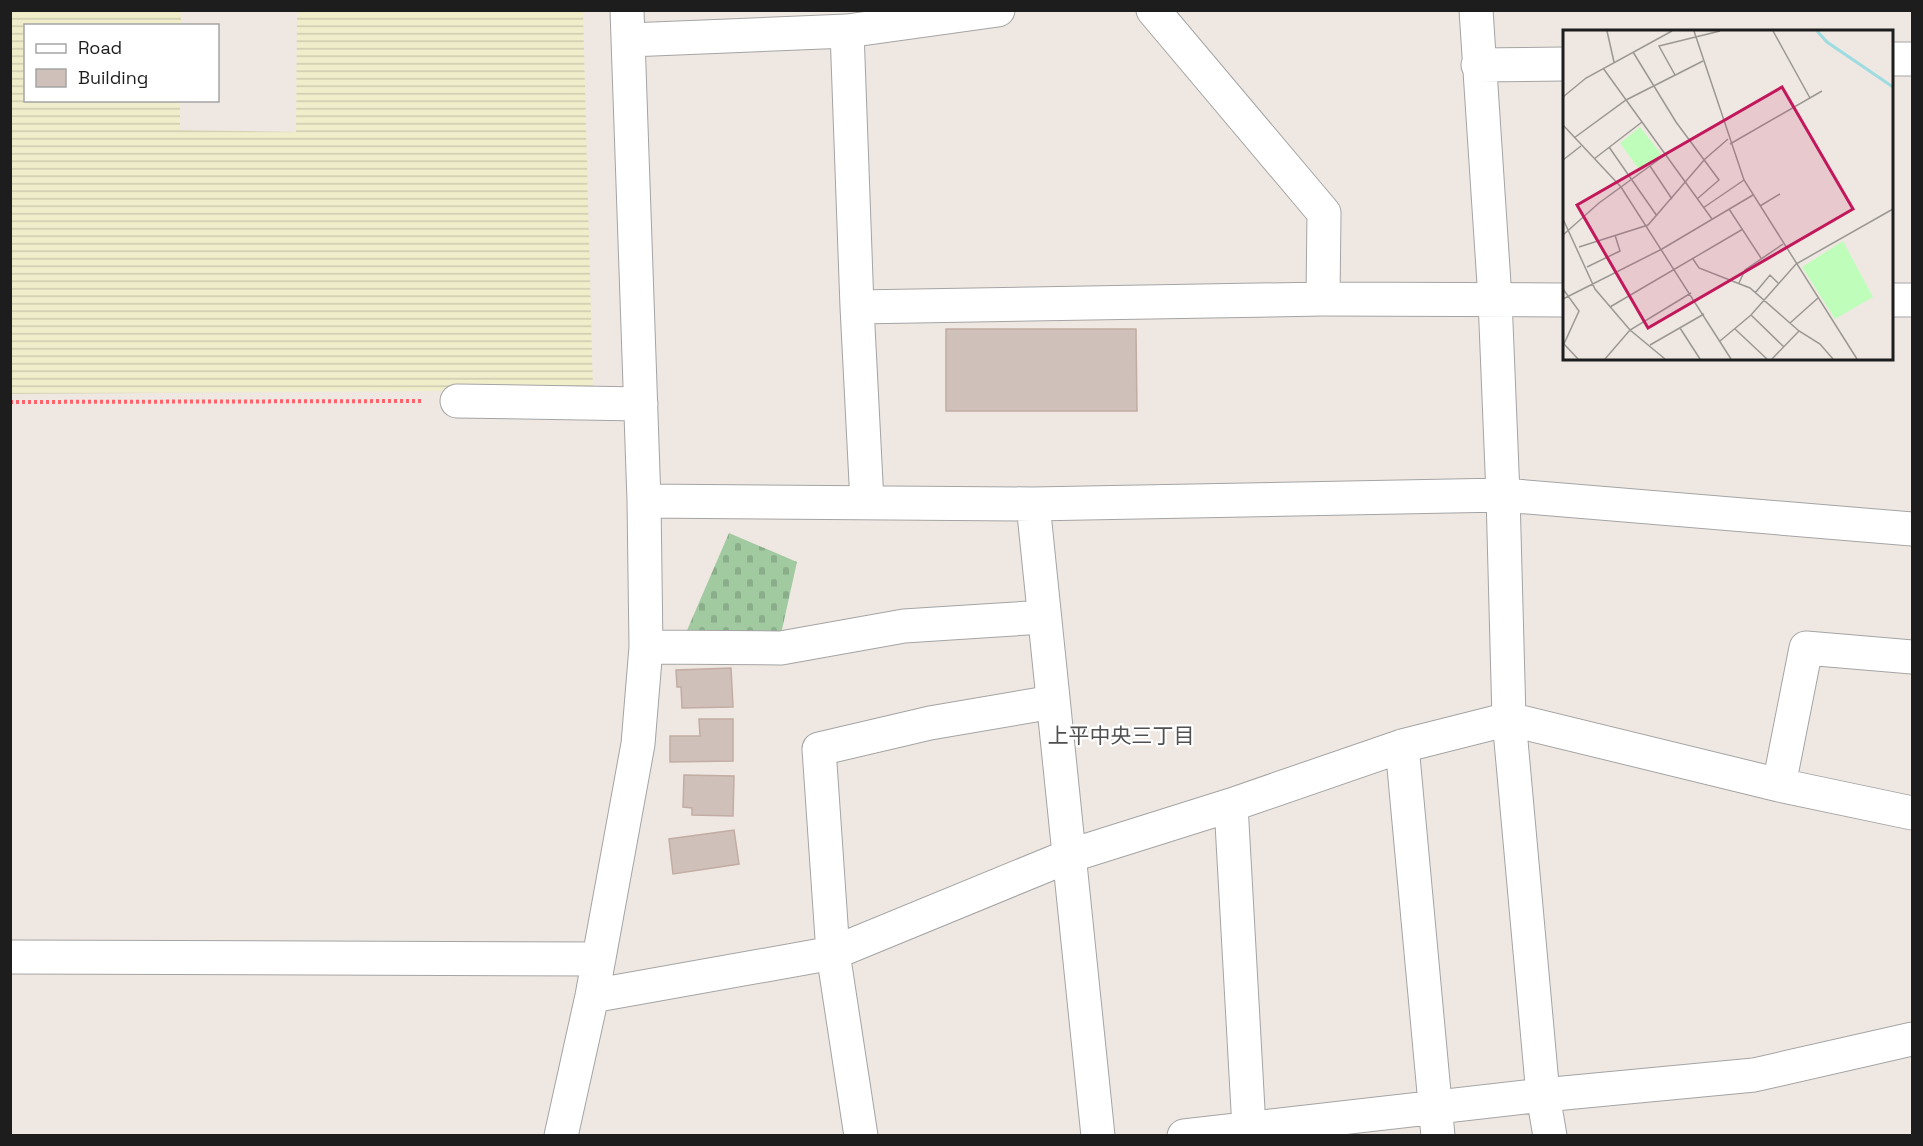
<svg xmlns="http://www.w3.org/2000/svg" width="1923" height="1146" font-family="'Space Grotesk','Noto Sans JP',sans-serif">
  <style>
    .farmland { fill: url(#farmland-rules) }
    .cemetery { fill: url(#cemetery-stones) }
    .building { fill: #cfc0ba; stroke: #c2aca3; stroke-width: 1.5 }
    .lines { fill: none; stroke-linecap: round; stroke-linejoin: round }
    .minor-casing { stroke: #a4a4a4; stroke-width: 35 }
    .path { stroke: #ff636b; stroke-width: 4; stroke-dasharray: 3 3; stroke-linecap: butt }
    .minor { stroke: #fff; stroke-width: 33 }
    .labels { text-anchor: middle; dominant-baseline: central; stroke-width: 4.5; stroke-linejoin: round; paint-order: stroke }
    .neighbourhood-label { font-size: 21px; fill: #505050; stroke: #fff }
    .inset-river { fill: none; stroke: #9edce1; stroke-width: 3 }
    .inset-road { fill: none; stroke: #9b9793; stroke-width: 1.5 }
    .view { fill: #c2185b; fill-opacity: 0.15; stroke: #c2185b; stroke-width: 3 }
    .inset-edge { fill: none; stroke: #1d1d1d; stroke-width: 3 }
  </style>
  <defs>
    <pattern id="farmland-rules" width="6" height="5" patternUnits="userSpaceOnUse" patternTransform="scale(1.5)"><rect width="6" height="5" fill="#f0edcb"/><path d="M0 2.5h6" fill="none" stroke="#cdcbae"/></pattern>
    <pattern id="cemetery-stones" width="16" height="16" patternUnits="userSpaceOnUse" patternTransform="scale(1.5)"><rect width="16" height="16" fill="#a1caa1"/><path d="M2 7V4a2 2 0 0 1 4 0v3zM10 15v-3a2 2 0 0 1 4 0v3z" fill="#8aad8a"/></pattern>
  </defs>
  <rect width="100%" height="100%" fill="#efe8e2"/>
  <path class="farmland" d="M10,11H181V25L26,26V100L180,101V130L296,132L297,11H583L593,390L11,394Z"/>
  <path class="cemetery" d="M729,533L797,562L781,634L685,635Z"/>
  <path class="building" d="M946,329H1136L1137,411H946Z
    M731,668L733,707L682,708L681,687H677L676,670Z
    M699,719H733V761L670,762V736H700Z
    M684,775L734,776L733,816L692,815V808L683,807Z
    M734,830L739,864L673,874L669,839Z"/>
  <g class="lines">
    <defs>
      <path id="minor" d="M1153,10L1324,213L1323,299
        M1476,10L1495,299L1503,495L1509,719L1543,1095L1550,1136
        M847,31L857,307L867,502
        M629,40L847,31L998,10
        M1892,59H1912
        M1478,65L1564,64
        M1892,300H1912
        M857,307L1323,299L1564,300
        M457,401L641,404
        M644,501L1033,504L1503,495L1912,529
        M1033,504L1098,1136
        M646,647L781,648L904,626L1044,617
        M1402,746L1438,1136
        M1779,785L1806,648L1912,657
        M1231,805L1249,1128
        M10,957L599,959
        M592,996L833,953L1069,856L1231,805L1402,746L1509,719L1779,785L1912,813
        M561,1136L592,996L638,744L646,647L644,501L627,10
        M861,1136L833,953L819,749L930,723L1053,702
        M1184,1136L1543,1095L1754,1075L1912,1039"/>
    </defs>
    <use href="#minor" class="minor-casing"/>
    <path class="path" d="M10,402L423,401"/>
    <use href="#minor" class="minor"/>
  </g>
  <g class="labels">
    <g class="neighbourhood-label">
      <text x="1121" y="735">上平中央三丁目</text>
    </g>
  </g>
  <g transform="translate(1563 30)">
    <rect width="330" height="330" fill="#efe8e2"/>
    <path d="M77,97L98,124L77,141L57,113ZM280,211L310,267L272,289L239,237Z" fill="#bffeba"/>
    <path class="inset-river" d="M254,1L264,12L330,57"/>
    <path class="inset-road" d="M44,1L51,32M131,1L181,150L294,329M210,1L247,68M70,22L113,92L156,150L134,169M40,38L149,189M112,45L96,16L157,1M0,67L23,48L109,1M0,95L58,157L168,329M11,108L63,70L140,31M167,114L259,61M46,117L94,186M31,129L79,92M0,130L18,116M87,136L109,169M197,176L217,164M140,178L181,150M166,179L198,228M0,189L32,259L67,300L102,329M0,205L36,173L102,125M16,217L85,195L142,129L165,109M130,229L136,238L187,258L236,301L257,314L270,329M24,237L57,221L52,205M176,253L182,240L220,214M0,259L16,281L0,316M192,263L207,245L215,253M0,269L99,219L190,165M47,277L180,199M188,285L221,317M227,293L255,268M117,298L137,329M172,299L204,329M157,311L188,285L233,234L330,179M1,314L15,329M87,315L141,284M42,329L67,300L128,263M209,329L236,301"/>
    <path class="view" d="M219,57L290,179L85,298L14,175Z"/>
    <rect width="330" height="330" class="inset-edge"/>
  </g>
  <rect width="1923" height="1146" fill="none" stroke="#1d1d1d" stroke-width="24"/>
  <rect x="24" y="24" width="195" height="78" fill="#ffffff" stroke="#a5a5a5" stroke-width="1.5"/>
  <rect x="36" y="44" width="30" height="9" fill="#ffffff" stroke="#a5a5a5" stroke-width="1.5"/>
  <text x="78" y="54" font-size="18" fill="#1d1d1d">Road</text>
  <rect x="36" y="69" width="30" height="18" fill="#cfc0ba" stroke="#a5a5a5" stroke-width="1.5"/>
  <text x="78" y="84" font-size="18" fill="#1d1d1d">Building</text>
</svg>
